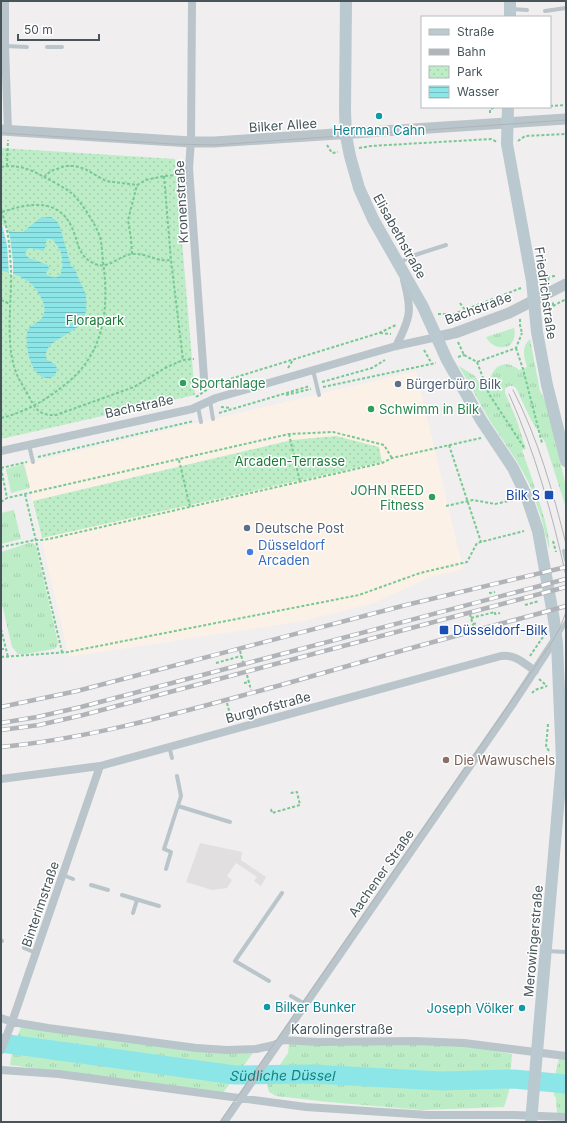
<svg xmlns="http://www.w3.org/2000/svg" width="567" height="1123" font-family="Inter,sans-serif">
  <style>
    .commercial { fill: #fbf1e7 }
    .education { fill: #e1dfdf }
    .grass { fill: url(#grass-tufts) }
    .park { fill: url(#park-dots) }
    .water { fill: url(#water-rules); fill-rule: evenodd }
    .pier { fill: #f0eeee }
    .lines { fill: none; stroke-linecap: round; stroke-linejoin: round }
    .river { stroke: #8ce6e8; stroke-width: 19 }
    .path { stroke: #76c991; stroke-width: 2; stroke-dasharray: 3 2; stroke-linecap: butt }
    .service { stroke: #b9c5ca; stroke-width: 4 }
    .minor { stroke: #b9c5ca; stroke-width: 8 }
    .tertiary { stroke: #b9c5ca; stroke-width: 11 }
    .secondary { stroke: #bac8cf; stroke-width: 12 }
    .tram { stroke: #b0b4b8; stroke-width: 1 }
    .rail-casing { stroke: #b0b4b8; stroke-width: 4.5 }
    .rail { stroke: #fff; stroke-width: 3; stroke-dasharray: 9; stroke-linecap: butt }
    .culture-dot { fill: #0f9aa8; stroke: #fff; stroke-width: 1.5 }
    .leisure-dot { fill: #2e9e5b; stroke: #fff; stroke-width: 1.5 }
    .service-dot { fill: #5c6f8a; stroke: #fff; stroke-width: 1.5 }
    .transit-dot { fill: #1a4fb4; stroke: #fff; stroke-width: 1.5 }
    .shop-dot { fill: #3f7fe0; stroke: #fff; stroke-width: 1.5 }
    .education-dot { fill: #8d6e63; stroke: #fff; stroke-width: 1.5 }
    .labels { text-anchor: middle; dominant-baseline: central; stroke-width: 3; stroke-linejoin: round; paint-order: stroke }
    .street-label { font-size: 13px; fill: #47555a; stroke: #fff }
    .culture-label { font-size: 13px; fill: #0d838f; stroke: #fff }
    .park-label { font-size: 13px; fill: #1a7938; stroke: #fff }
    .leisure-label { font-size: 13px; fill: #27864d; stroke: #fff; text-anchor: start }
    .service-label { font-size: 13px; fill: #4e5e75; stroke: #fff; text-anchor: start }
    .transit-label { font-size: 13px; fill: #164399; stroke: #fff; text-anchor: end }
    .shop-label { font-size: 13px; fill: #366cbe; stroke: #fff; text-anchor: start }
    .education-label { font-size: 13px; fill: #785e54; stroke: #fff; text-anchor: start }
    .water-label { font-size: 14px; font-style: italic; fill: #118385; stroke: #fff }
  </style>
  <defs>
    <pattern id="grass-tufts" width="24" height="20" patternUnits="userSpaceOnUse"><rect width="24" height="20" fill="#bdedc7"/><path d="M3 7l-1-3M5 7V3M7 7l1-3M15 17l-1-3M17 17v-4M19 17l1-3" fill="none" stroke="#a4cdad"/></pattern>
    <pattern id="park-dots" width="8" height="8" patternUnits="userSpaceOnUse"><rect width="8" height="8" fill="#bdedc7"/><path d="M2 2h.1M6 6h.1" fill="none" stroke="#a4cdad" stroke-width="1.8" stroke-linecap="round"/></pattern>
    <pattern id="water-rules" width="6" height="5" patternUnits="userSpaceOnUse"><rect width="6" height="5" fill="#8ce6e8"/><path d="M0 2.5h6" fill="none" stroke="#74bdbf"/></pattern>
  </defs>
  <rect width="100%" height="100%" fill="#f0eeee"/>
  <path class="commercial" d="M416,371L463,569L428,578L374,603L303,621L69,657L24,464Z"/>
  <path class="education" d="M200,843L242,852L241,860L266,877L261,886L254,881L257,877L236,863L227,876L232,880L227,888L212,890L186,882Z"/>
  <path class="grass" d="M514,328C516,335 514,342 509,346C499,349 491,346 486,337Z
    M530,339L540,391L547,404L566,487V508L545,442L531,420L516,388C512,385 508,385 505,389V393L516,418L526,449L522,450C528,467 553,536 549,549L541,517L530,485L518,463L490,421L459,366L475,376L482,388L489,384C490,368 505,357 519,370L527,367C524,357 521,347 530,339Z
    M24,464L30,488L11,493L6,469Z
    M14,510L21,539L1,544V513Z
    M29,543H33L36,546L58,643L57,647L54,649L25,654H18L12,647L1,600V552Z
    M22,1025L250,1050L253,1053L222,1094L10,1065L13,1046Z
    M289,1044L464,1045L512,1054L509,1091L504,1107L422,1110L328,1102L276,1096L269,1092L267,1084L288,1053Z
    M559,1059H566V1114H557L556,1098L554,1095L555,1075Z"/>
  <path class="park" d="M1,148L175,159L195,395L1,439Z
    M336,436L379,447L382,462L42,538L33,501L292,440Z"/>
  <path class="water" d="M51,217L57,221L60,227L71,266L76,270C77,280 81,281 84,290C87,297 87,307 85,315C80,337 43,336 46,359L56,365L57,370L55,376C32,387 25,348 27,333C28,324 39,324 43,316C46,309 44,302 40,296C33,281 17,273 1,271V227L14,232H23L40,218ZM47,239H52C55,243 58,246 60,250C64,261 65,285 47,275L46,273L49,269L48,265L29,258L25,254L27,249L30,248L44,251Z"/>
  <path class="pier" d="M2,225L7,227L10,237L13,261V275L9,274L7,245Z"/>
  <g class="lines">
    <path class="river" id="s1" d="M1,1043L235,1075L312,1074L442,1081L514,1079L566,1084"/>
    <path class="path" d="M550,106L566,105
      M529,107H534
      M490,113V109L496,107
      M518,141L525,136L566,134
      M327,145L332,153L338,152
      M359,148L371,146L491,139L497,142
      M7,166L8,140
      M1,167C17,164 30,169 44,177L51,171L65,166H75L85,169L106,181L137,185L146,180L164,176L180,175
      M164,176L171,260L183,360
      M1,211C9,228 10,252 11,271C12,304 4,347 18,377C21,383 24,388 27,393C35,408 38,416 56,415L134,387L165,368L183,360L194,359
      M2,212C29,203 60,197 73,230C79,245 78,256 95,264C108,270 120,255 132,254C148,253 155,262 171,260
      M132,254L131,238L128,220L137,185
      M542,264L543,272L550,281
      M542,277L556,276
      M1,300L10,304
      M460,303L465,310
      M553,306L566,299
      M438,314H454L521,288
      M445,314L450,318L452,322
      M520,319V325L522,333
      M546,322L551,320C550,313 553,308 553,302
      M380,333L391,334
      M458,342L464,355
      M516,348L523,369L542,443
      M424,350L432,364
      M464,355L477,362L516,348L522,333
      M458,357L464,355
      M477,362L489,394L525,449
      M288,368L293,360
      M322,382L372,368L385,360
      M323,387L436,363
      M286,395L311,389
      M196,397L217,383L379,333L396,325
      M221,407L231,408
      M219,413L310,386
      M1,418C22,413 41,403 58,390C66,384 76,376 82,368C107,338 108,297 103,261C102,253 102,245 100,237C96,225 80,199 70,192C62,186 52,181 44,177
      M289,434L300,482
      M449,445L481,542
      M38,457L194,421
      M179,460L190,507
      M1,468L27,462
      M1,468L7,498
      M25,494L62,652
      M1,502L7,498L289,434L333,432L384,445L392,458
      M446,506L473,500L495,504L513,500
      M553,541L556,552
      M1,547L35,540H42L49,539L382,463L392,458L481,438
      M528,577L535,576
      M490,592V593L495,592
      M525,605L539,601
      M470,614L474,629
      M471,618L495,612V614L500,613
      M473,624L478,623
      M1,629L8,657
      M1,649H6
      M240,651L243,662
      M530,656L545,634
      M1,657L68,652L359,595L420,573L467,562L477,543L524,531
      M216,663L241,656
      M247,675L251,690
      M539,679L547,686
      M244,683L249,682
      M532,693L535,690L547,686
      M227,703L232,722
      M548,724L546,747L550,752
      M271,809L272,813L300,805L297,792L290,793"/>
    <path class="service" d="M512,9L527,10
      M545,11L566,8
      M5,46L27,47
      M47,47H62
      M399,263L412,256L446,245
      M313,370L319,395
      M210,401L213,419
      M198,407L201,422
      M29,445L33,462
      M564,551L566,560
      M559,634L566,622
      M169,746L172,758
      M178,806L230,822
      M166,869L171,852L164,849L181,796L177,776
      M63,875L73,879
      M91,885L108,890
      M122,895L159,906
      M133,913L137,900
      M1,940L2,941
      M24,948L36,953
      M546,951L566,952
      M269,981L235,961L282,893
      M291,996L305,1004"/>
    <path class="minor" d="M5,1V46L8,131
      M192,1L191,140L189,168L204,378
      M396,346C411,317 412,310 404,280
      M1,451L192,409L216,398L272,382L396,346L437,337
      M1,779L100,766L501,656C515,654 524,663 535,671
      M1,1018L12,1022L48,1028L196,1048L227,1050L256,1049L274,1045L283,1040L318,1042L414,1041L464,1043L566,1056
      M1,1050L12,1022L100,766
      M1,1070L59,1074L306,1107L428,1115H514L566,1117
      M224,1122L512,705L556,638"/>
    <path class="tertiary" d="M1,130L191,142H214L566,119
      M437,337L455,333L509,313L566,284"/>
    <path class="secondary" d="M346,1L345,111L346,136L350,156L359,188L373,219L423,307L447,360L481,420L513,468L526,495L538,531L554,620L557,643L562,761L531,1122
      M510,17V1
      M508,107L507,144L532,281L537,332L547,385L566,461"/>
    <path class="tram" d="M1,133L173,144L214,145L566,120
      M513,390C538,438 553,492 566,544
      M509,394C535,452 552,513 566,576
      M220,1122L550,645L560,628L566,612"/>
    <defs>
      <path id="rail" d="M1,707L77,691L406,605L566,567
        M1,723L37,717L81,707L566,579
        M1,730L39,725L83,715L566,587
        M1,747C96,738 188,710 281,685C338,669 395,652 452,637C490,626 528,617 566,606"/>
    </defs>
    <use href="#rail" class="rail-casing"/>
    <use href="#rail" class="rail"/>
  </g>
  <g class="culture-dot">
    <circle cx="379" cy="116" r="4"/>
    <circle cx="267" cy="1007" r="4"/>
    <circle cx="522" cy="1008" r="4"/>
  </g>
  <g class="leisure-dot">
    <circle cx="183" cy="383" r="4"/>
    <circle cx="371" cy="409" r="4"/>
    <circle cx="432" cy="497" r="4"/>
  </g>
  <g class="service-dot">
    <circle cx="398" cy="384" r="4"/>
    <circle cx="247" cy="528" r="4"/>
  </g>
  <g class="transit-dot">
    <rect x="544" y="490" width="10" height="10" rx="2"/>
    <rect x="439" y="625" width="10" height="10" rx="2"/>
  </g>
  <circle class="shop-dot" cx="250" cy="552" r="4"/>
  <circle class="education-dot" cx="446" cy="760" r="4"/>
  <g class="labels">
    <g class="street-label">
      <text transform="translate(283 125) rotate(-4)">Bilker Allee</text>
      <text transform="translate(181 202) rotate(-93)">Kronenstraße</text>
      <text transform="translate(400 236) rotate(61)">Elisabethstraße</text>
      <text transform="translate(546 293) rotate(82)">Friedrichstraße</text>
      <text transform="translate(478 308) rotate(-20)">Bachstraße</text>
      <text transform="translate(139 406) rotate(-12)">Bachstraße</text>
      <text transform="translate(268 707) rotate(-15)">Burghofstraße</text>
      <text transform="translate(381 873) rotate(-55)">Aachener Straße</text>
      <text transform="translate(40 904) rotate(-71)">Binterimstraße</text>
      <text transform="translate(533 941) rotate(-85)">Merowingerstraße</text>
      <text x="342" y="1029">Karolingerstraße</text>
    </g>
    <g class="culture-label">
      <text x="379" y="130">Hermann Cahn</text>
      <text x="275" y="1007" text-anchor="start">Bilker Bunker</text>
      <text x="514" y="1008" text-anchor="end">Joseph Völker</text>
    </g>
    <g class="park-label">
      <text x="95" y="320">Florapark</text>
      <text x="290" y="461">Arcaden-Terrasse</text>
    </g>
    <g class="leisure-label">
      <text x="191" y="383">Sportanlage</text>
      <text x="379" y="409">Schwimm in Bilk</text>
      <text x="424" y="490" text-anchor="end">JOHN REED<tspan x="424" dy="15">Fitness</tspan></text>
    </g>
    <g class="service-label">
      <text x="406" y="384">Bürgerbüro Bilk</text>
      <text x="255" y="528">Deutsche Post</text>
    </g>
    <g class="transit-label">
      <text x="540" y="495">Bilk S</text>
      <text x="453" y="630" text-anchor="start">Düsseldorf-Bilk</text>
    </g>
    <g class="shop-label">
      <text x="258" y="545">Düsseldorf<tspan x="258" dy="15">Arcaden</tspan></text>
    </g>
    <g class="education-label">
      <text x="454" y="760">Die Wawuschels</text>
    </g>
    <g class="water-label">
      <text stroke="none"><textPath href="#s1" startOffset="284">Südliche Düssel</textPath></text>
    </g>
  </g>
  <rect width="567" height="1123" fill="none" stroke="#47555a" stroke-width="4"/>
  <rect x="421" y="16" width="130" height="92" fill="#ffffff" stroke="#b5bbbd"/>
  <rect x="429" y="29" width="20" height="6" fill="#bac8cf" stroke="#b5bbbd"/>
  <text x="457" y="36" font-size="12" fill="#47555a">Straße</text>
  <rect x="429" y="49" width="20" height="6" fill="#b0b4b8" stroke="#b5bbbd"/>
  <text x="457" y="56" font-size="12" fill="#47555a">Bahn</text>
  <rect x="429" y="66" width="20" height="12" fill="url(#park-dots)" stroke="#b5bbbd"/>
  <text x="457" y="76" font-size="12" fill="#47555a">Park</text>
  <rect x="429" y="86" width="20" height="12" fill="url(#water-rules)" stroke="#b5bbbd"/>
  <text x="457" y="96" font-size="12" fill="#47555a">Wasser</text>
  <path d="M18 34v6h81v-6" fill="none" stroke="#47555a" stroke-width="2"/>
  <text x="24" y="34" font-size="12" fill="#47555a" stroke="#ffffff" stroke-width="3" paint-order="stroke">50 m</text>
</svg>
